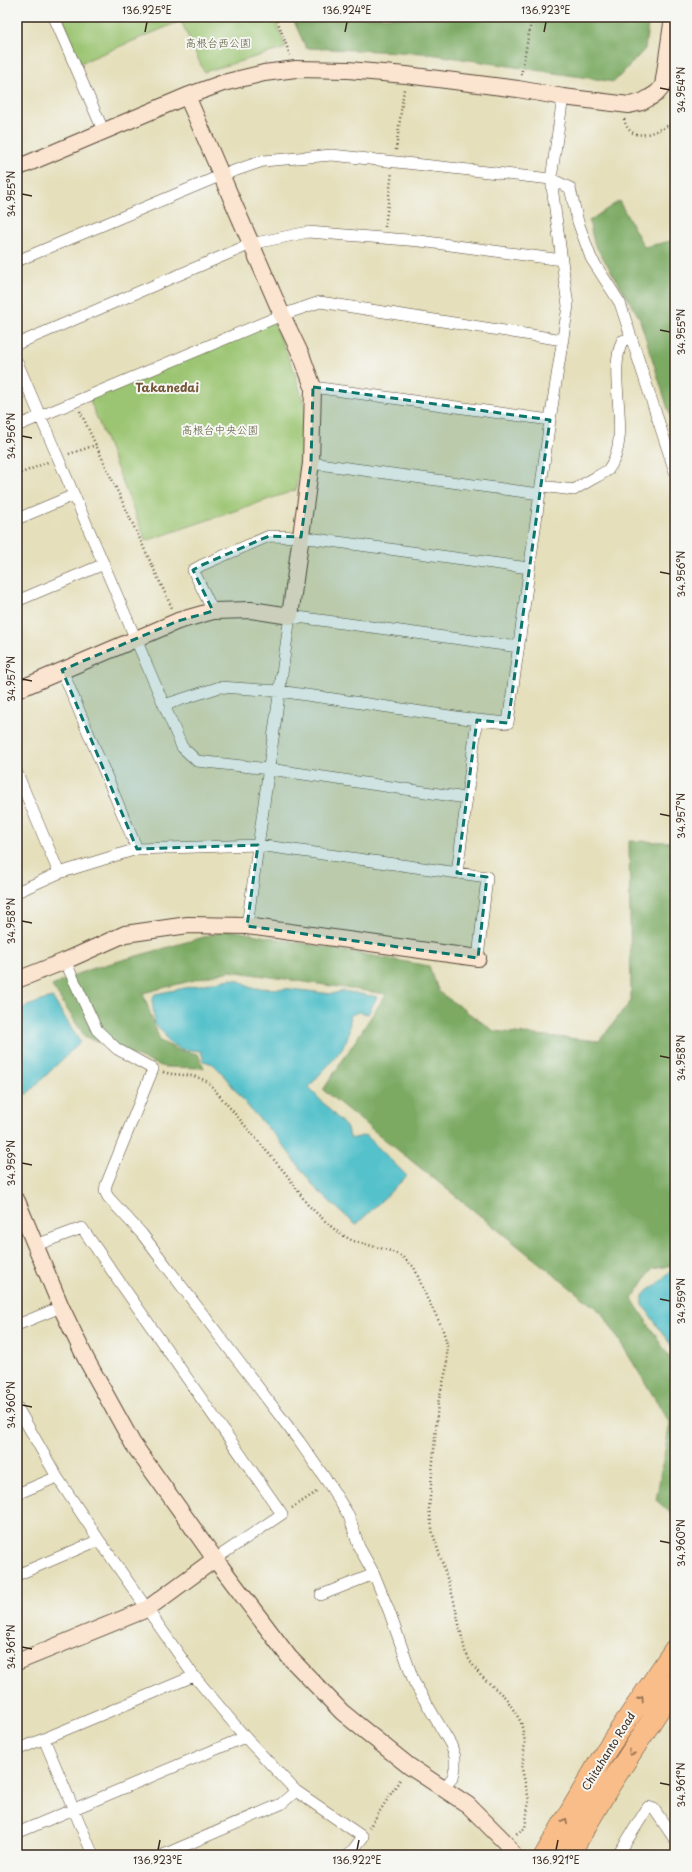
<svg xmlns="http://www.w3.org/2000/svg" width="692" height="1872" font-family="'Playpen Sans','Klee One',sans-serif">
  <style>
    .green { fill: #9bc572; stroke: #6b7848 }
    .forest { fill: #7caa64; stroke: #5c6a41 }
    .water { fill: #54c1cb; stroke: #487674 }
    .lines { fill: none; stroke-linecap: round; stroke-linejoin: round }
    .street-casing { stroke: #544536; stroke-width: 12 }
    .secondary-casing { stroke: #544536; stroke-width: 18 }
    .highway-casing { stroke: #544536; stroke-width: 22 }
    .path { stroke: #544536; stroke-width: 2.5; stroke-dasharray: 1 3; stroke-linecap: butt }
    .street { stroke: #fff; stroke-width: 11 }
    .secondary { stroke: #fce5d0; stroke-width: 16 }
    .highway { stroke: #f8bd89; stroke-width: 21 }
    .oneway { stroke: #906c4e }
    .marked { fill: #0f766e; fill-opacity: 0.2; stroke: #0f766e; stroke-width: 3; stroke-dasharray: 8 5; stroke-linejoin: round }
    .ticks { fill: none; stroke: #3b2a1e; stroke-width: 1.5 }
    .labels { text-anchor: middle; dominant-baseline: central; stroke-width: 4; stroke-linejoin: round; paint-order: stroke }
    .park-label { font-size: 11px; fill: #585837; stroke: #f6f6f2 }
    .street-label { font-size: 11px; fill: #3b2a1e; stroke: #f6f6f2 }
    .neighbourhood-label { font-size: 12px; font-weight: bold; fill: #75583a; stroke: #f6f6f2 }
    .neatline { fill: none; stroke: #3b2a1e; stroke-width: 1.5 }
    .ticks-label { font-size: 10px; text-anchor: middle; fill: #3b2a1e }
  </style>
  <rect width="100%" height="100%" fill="#f6f6f2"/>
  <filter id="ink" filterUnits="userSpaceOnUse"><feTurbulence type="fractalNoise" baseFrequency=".025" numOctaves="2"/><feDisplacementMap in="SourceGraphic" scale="8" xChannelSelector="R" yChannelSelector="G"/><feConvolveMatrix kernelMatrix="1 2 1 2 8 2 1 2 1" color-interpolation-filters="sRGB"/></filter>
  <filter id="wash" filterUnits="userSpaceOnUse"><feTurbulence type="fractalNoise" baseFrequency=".012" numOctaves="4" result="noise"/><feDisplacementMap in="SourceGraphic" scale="16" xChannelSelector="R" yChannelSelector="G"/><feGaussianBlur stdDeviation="0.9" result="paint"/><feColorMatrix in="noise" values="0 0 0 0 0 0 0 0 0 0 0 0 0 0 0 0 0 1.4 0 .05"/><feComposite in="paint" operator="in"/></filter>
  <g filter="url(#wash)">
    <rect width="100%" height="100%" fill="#e5dfbb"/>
    <path class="green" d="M62,17H274L286,48L204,72L181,21L80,63Z
      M272,318L295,373L306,411L296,490L146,541L87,393Z"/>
    <path class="forest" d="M292,17H649L645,49L614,82L423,53L306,48Z
      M619,201L644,247L675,240V431L639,317L594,243L589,221Z
      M629,841L675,842V1265L652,1269L632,1299L675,1366V1517L656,1500L670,1423L603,1314L323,1090L386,994L230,971L143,993L160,1041L179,1050L198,1054L204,1068L164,1067L85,1037L52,986L87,970L229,930L429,966L439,992L494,1031L599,1041L631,1001Z"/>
    <path class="water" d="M230,979L238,980L251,988L291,989L332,994L343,991L377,997L368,1014L359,1012L351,1015C349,1022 350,1032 347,1039C338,1059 321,1070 309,1088L346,1127L351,1139L366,1135L407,1176L356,1225L316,1189L279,1140L251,1110L221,1072L213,1064L204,1061L201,1051L181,1049L168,1042L164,1033L155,1024L152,1000L155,994Z
      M52,997L80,1042L26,1095L17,1081V1010Z
      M672,1270H675V1351L643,1305V1296L646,1292L657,1285L667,1274Z"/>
  </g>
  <g filter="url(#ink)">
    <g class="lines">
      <defs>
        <path id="street" d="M54,17L103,130
          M17,261L222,175L263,161L332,155L551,179L570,188L578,222L591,258L620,303L675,472
          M17,344L251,244L308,232L420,241L562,260
          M17,362L182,747L197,761L269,769L466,798
          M313,387L550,420
          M17,426L282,315L320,302L563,340
          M311,463L540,494
          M541,486L574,490C579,486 606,472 608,470C634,435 606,381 622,341L631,338
          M17,519L74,495
          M17,601L104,564
          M213,611L193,570L202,565L269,536L301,537L529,568
          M62,670L137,849
          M164,705L220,687L279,691L477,720L508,723L550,420L568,306L551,179L563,97
          M17,773L59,873
          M457,873L477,720
          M17,892L59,873L137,849L258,845L487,877L478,958
          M247,926L290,616L519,647
          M65,961L97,1030L117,1049L153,1069L106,1185L105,1191L108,1197L142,1234L299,1441L329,1484L349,1516L359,1547L374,1574L389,1611L414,1682L451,1745L455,1757V1768L453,1777L444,1788
          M36,1245L82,1228L282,1514L215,1559
          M17,1325L61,1307
          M17,1407L57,1477L99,1540L194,1676L245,1737L296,1791L363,1837L349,1855
          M17,1494L57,1477
          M17,1575L99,1540
          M321,1595L374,1574
          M44,1739L93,1855
          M17,1750L194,1676
          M17,1833L245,1737
          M163,1855L281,1804L296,1791
          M618,1855L648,1807L654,1809L675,1840"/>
        <path id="secondary" d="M17,168L187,96L223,83L264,73L296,69L348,70L406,75L518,89L563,97L629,105L642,102L649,98L657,93L663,86L673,17
          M17,690L178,621L213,611L251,610L290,616L311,463L313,387L302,357L282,315L187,96
          M17,980L65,961L125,934L188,925L247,926L478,958
          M17,1201L61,1307L86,1359L133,1444L215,1559L289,1657L342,1712L364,1730L409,1766L468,1805L505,1842L513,1855
          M17,1662L147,1609L215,1559"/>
        <path id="highway" d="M545,1855L607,1749L675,1649
          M569,1855L608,1788L675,1685"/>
      </defs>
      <use href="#street" class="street-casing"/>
      <use href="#secondary" class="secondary-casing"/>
      <use href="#highway" class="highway-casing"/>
      <path class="path" d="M276,17L290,55
        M521,75L532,17
        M624,119C631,148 660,129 675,122
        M396,150L404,89
        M385,227L392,172
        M80,411L172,608
        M69,454L96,445
        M17,475L48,462
        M163,1072C181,1077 190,1072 208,1082L286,1174L308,1205L327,1223L339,1233L353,1241L391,1251L404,1258L414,1267L427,1298L442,1327L447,1344V1366L438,1403L429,1509L433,1534L453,1597L465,1651L470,1661L481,1676L506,1698L521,1722L525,1742L522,1769L529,1800L525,1828L516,1834
        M292,1508L318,1491
        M369,1828L401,1778"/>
      <use href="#street" class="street"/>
      <use href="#secondary" class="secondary"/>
      <use href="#highway" class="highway"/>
    </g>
    <defs><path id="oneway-chevron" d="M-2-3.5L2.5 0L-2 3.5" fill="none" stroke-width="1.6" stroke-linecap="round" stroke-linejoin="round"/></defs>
    <g class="oneway">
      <use href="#oneway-chevron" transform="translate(641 1699) rotate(-56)"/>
      <use href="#oneway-chevron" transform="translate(631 1753) rotate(123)"/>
      <use href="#oneway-chevron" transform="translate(565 1821) rotate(-60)"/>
    </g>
  </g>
  <path class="marked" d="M313,387L550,420L508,723L477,720L457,873L487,877L478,958L247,926L258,845L137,849L62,670L178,621L213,611L193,570L202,565L269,536L301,537L311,463Z"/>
  <path class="ticks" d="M145,32L147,22M345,32L347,22M544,32L546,22M660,88L670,90M22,194L32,196M660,330L670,332M22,436L32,438M660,572L670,574M22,679L32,681M660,814L670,816M22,921L32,923M660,1056L670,1058M22,1163L32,1165M660,1299L670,1301M22,1405L32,1407M660,1541L670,1543M22,1647L32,1649M660,1783L670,1785M158,1850L160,1840M357,1850L359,1840M556,1850L558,1840"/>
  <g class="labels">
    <g class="park-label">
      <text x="218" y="42">高根台西公園</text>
      <text x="220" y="429">高根台中央公園</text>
    </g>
    <g class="street-label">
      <text transform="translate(608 1751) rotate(-58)">Chitahanto Road</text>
    </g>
    <g class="neighbourhood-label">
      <text x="167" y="387">Takanedai</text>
    </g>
  </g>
  <rect width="692" height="1872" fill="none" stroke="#f6f6f2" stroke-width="44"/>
  <rect x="22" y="22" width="648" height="1828" class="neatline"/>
  <g class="ticks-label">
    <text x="147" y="14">136.925°E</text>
    <text x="347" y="14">136.924°E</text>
    <text x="546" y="14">136.923°E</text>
    <text transform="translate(681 90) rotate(-90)" y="4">34.954°N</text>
    <text transform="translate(11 194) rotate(-90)" y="4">34.955°N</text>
    <text transform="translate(681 332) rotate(-90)" y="4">34.955°N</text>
    <text transform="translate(11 436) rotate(-90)" y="4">34.956°N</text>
    <text transform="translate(681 574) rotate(-90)" y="4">34.956°N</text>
    <text transform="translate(11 679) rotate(-90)" y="4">34.957°N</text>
    <text transform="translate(681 816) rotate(-90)" y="4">34.957°N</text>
    <text transform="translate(11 921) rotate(-90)" y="4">34.958°N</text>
    <text transform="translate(681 1058) rotate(-90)" y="4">34.958°N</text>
    <text transform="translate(11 1163) rotate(-90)" y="4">34.959°N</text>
    <text transform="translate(681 1301) rotate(-90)" y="4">34.959°N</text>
    <text transform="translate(11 1405) rotate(-90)" y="4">34.960°N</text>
    <text transform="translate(681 1543) rotate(-90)" y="4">34.960°N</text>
    <text transform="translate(11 1647) rotate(-90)" y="4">34.961°N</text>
    <text transform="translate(681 1785) rotate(-90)" y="4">34.961°N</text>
    <text x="158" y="1864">136.923°E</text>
    <text x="357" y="1864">136.922°E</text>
    <text x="556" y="1864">136.921°E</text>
  </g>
</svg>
